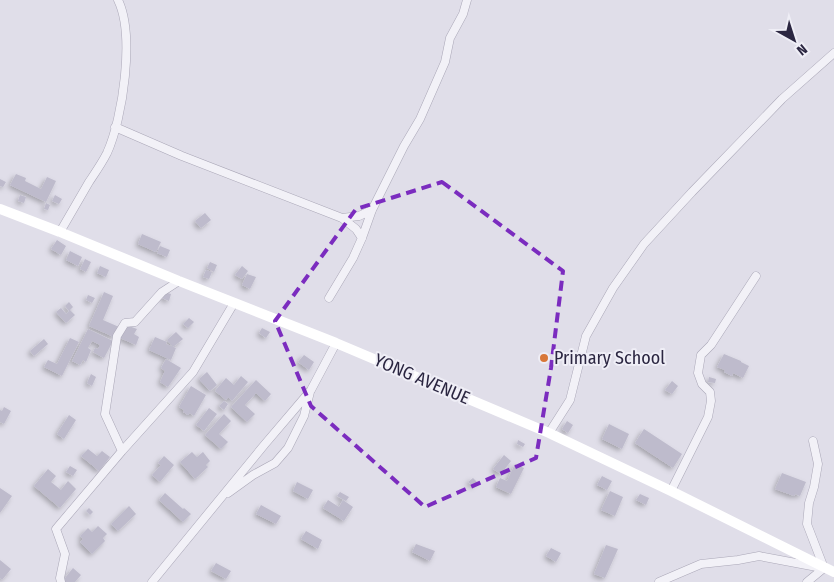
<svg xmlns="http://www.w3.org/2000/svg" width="834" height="582" font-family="'Fira Sans Condensed',sans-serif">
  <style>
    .building { fill: #bebbcc; filter: url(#shadow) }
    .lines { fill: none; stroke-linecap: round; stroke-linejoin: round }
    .street-casing { stroke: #aaa7b7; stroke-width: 9 }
    .street { stroke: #f2f1f7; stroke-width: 8 }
    .secondary { stroke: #fff; stroke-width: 10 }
    .marked { fill: none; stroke: #7b2cbf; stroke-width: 4; stroke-dasharray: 10 6; stroke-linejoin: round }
    .poi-dot { fill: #d87739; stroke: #efeef6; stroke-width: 2 }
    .labels { text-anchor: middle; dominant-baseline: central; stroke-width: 4; stroke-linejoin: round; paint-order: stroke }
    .poi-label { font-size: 18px; fill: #2b2641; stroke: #efeef6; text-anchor: start }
    .street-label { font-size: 18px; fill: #2b2641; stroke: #efeef6 }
  </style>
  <defs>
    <filter id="shadow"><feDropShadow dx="-2.5" dy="2.5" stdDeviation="2.5" flood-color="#0004"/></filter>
  </defs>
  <rect width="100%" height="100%" fill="#e0dee9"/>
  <path class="building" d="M16,174L26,178L25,181L41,189L47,177L56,181L46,202L10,185Z
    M0,179L6,182L3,187L0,186Z
    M20,195L26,197L24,203L18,201Z
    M55,195L62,199L59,204L52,201Z
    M46,203L50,205L48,210L44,209Z
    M205,213L211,220L201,228L195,221Z
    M142,234L161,242L156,252L138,244Z
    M57,240L66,246L61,255L51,249Z
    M160,246L170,250L167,257L157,253Z
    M70,251L82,257L78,266L66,260Z
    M85,259L91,262L86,272L80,269Z
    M210,262L217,265L214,272L207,268Z
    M100,266L109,270L106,277L97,273Z
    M242,266L248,271L242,279L235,275Z
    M206,270L212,272L209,279L203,277Z
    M247,274L256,277L250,289L242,285Z
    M104,292L113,296L103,320L119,327L114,337L89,326Z
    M164,292L171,294L169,301L162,298Z
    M88,295L95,298L92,303L86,300Z
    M69,302L73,307L69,311L65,306Z
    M61,308L66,314L70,310L75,315L66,323L56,312Z
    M189,318L194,322L188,328L183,324Z
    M126,325L137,329L134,334L139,337L136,345L120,338Z
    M262,328L270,332L266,338L259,333Z
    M88,329L113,341L104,358L93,352L95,348L98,349L100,345L92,341L88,348L91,350L86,362L83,360L80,365L72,361Z
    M176,332L183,339L173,347L167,340Z
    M155,337L167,342L166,344L176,348L171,360L149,350Z
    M70,338L79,342L62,376L44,367L48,360L57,364Z
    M44,339L48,344L34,356L30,351Z
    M724,354L741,361V362L749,366L743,378L733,373L732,376L724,372L725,370L717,367Z
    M304,355L314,362L309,370L298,362Z
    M166,359L181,368L168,387L160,382L165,371L161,368Z
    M207,372L217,385L210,391L199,379Z
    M91,374L96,377L92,386L87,383Z
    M241,376L248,382L232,401L228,397L226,400L215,391L226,378L234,385Z
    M709,377L716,379L715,383L708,382Z
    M256,380L271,394L265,401L256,393L245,405L255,414L247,422L231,407Z
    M672,381L678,386L672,394L665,390Z
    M191,386L206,395L194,416L190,413L188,415L183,412L184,410L179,407Z
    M224,401L228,404L224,410L219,406Z
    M4,407L11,411L4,424L0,422V410L2,411Z
    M209,408L217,414L204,431L196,425Z
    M224,414L231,421L219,434L228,442L221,449L205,435Z
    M69,415L76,420L64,439L57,434Z
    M567,421L573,425L568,433L562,429Z
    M609,424L629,434L622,449L602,439Z
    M644,429L682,454L673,468L635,443Z
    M518,440L525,444L523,447L517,444Z
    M88,449L97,456L102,451L110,457L99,471L81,456Z
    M192,452L197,457L203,452L210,461L206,465L208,467L195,479L180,462Z
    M504,455L511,461L501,474L493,469Z
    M164,456L174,465L160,482L152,475L161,465L158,463Z
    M515,464L524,468L511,494L496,487L500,478L507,481Z
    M70,466L77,470L73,476L66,472Z
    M48,469L56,476L51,482L61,490L68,481L76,489L60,508L34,486Z
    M782,473L806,482L800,496L795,494L794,496L775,489Z
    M602,476L612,481L607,490L597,485Z
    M473,478L477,482L473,486L468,482Z
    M297,482L313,490L308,499L293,491Z
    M0,488L12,496L0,513Z
    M610,491L623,497L615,516L601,510Z
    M340,492L349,497L346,501L337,496Z
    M165,493L183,509L184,508L191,514L183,522L159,500Z
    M640,494L649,498L646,505L636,500Z
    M328,500L339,507L343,500L353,507L344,521L323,508Z
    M261,505L281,516L276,524L256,514Z
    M129,506L136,514L118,531L111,524Z
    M89,508L93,512L90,515L86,511Z
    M98,526L107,534L103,538L105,541L92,554L80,542L83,539L80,536L88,528L92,532Z
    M306,531L322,540L318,549L301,539Z
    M416,544L435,551L430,561L412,552Z
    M606,545L618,549L605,578L594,574Z
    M551,548L561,553L556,562L546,556Z
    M0,560L11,569L2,580L0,578Z
    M216,563L231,571L226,579L211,571Z
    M73,568L81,575L75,582H62Z"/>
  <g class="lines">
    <defs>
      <path id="street" d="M115,127L182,156L342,218L356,229L362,238
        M342,218L359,216L372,210
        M60,232C70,215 79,199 89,182C95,173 102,163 107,153C123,118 135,35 118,0
        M329,298L353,258L362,238L372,210L404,146L420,119L445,62L450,38L463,14L467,0
        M549,433L570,400L586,336L613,288L644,244L692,192L782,99L834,53
        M122,451L105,414L117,336L125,323L135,322L162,292L179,281
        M671,491L708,417L711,401L710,392L702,384L698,373L701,355L711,345L756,276
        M228,493L253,475L275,463L288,448L304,416L310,392
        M61,582L60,578L65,554L56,529L122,451L193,372L234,303
        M152,582L265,444L311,390L336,343
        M659,582L701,564L738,560L759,556L817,567
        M807,582L824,568L807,524L809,503L814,487L818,464L813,441"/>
    </defs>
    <use href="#street" class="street-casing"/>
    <use href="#street" class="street"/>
    <path class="secondary" d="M0,209L60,232L179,281L336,343L549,433L671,491L834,572"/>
  </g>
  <path class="marked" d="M442,182L563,271L551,368L536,458L425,507L311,406L275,321L356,209Z"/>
  <circle class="poi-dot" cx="544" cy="358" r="5"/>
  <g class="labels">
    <g class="poi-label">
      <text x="554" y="358">Primary School</text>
    </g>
    <g class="street-label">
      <text transform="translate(422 379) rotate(23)">YONG AVENUE</text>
    </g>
  </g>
  <g transform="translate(794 40) rotate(141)" stroke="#efeef6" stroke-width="4" paint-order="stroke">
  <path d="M0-4L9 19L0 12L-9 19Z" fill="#2b2641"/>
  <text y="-8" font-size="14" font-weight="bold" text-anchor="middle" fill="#2b2641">N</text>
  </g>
</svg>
